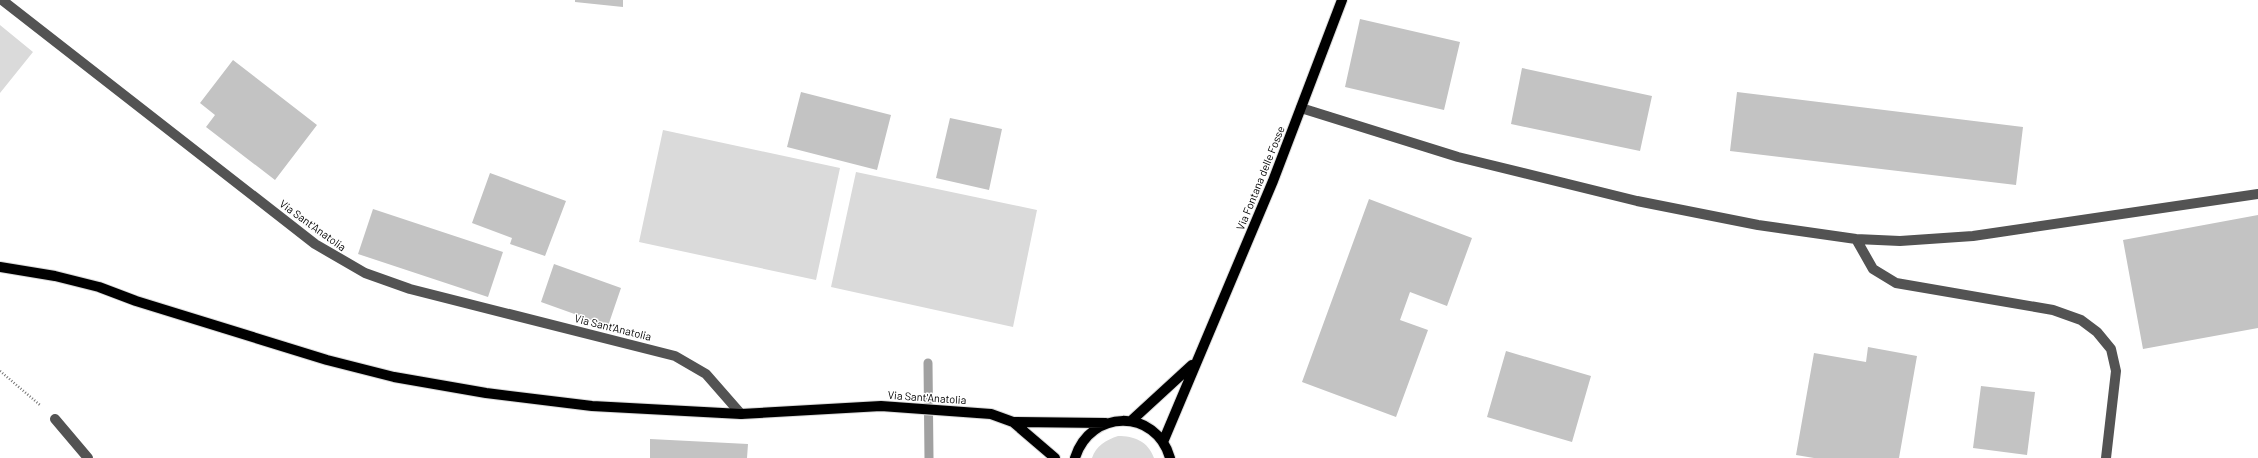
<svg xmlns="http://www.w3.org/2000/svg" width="2258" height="458" font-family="Barlow,sans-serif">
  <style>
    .green { fill: #dadada }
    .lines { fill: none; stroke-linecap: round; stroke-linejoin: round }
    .stream { stroke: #a1a1a1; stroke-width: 9 }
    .building { fill: #c3c3c3 }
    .major-casing { stroke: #dbdbdb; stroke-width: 12 }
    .path { stroke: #757575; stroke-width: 2.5; stroke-dasharray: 1 2; stroke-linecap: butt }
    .minor { stroke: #535353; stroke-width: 10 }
    .major { stroke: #000; stroke-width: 10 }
    .labels { text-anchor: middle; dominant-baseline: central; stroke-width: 3; stroke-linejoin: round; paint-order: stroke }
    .street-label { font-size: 11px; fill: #000; stroke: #fff }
  </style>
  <rect width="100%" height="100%" fill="#fff"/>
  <path class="green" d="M0,25L33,52L0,93Z
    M663,130L840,168L816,280L639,242Z
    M856,172L1037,210L1013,327L831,287Z
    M1118,436C1134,436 1148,441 1154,458H1092C1096,446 1106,440 1118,436Z"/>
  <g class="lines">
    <path class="stream" d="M928,363L929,458"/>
  </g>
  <path class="building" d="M575,0H623V7L575,2Z
    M1360,19L1460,42L1444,110L1345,87Z
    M233,60L317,125L275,180L206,127L215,115L200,103Z
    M1522,68L1652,96L1640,151L1511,124Z
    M801,92L891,115L877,170L787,147Z
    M1737,92L2023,127L2016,185L1730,151Z
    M950,118L1002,129L989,190L936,178Z
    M490,173L566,201L545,256L510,244L512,238L472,223Z
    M1369,199L1472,238L1447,306L1410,292L1400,320L1428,330L1396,417L1302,382Z
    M373,209L503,252L488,297L358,254Z
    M2258,215V328L2143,349L2123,240Z
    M554,264L621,288L608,326L541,302Z
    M1868,347L1917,356L1899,458H1814L1796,455L1814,353L1866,362Z
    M1506,351L1591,376L1572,442L1487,417Z
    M1981,386L2035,392L2027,455L1973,448Z
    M650,439L748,444L747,458H650Z"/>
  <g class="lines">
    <defs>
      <path id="major" d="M0,267L55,276L99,287L136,301L327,360L394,377L486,393L592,406L741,414L881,406L991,414L1013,422L1106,423
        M1131,421L1192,365
        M1013,422L1055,458
        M1163,442L1273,181L1342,0
        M1075,458C1090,409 1156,408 1170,458"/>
    </defs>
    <use href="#major" class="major-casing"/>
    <path class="path" d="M0,371L40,405"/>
    <path class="minor" d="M2,0L315,244L365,273L410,289L675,356L706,374L741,414
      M1301,108L1458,157L1637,201L1758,225L1856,239L1900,241L1973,236L2258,194
      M1856,239L1873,269L1896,283L2053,310L2081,320L2097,332L2111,349L2116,371L2106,458
      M55,419L88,458"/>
    <use href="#major" class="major"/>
  </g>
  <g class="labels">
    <g class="street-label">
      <text transform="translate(1260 178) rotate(-68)">Via Fontana delle Fosse</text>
      <text transform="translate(313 225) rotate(36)">Via Sant'Anatolia</text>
      <text transform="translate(613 327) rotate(14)">Via Sant'Anatolia</text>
      <text transform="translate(927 397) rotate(4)">Via Sant'Anatolia</text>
    </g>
  </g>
</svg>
